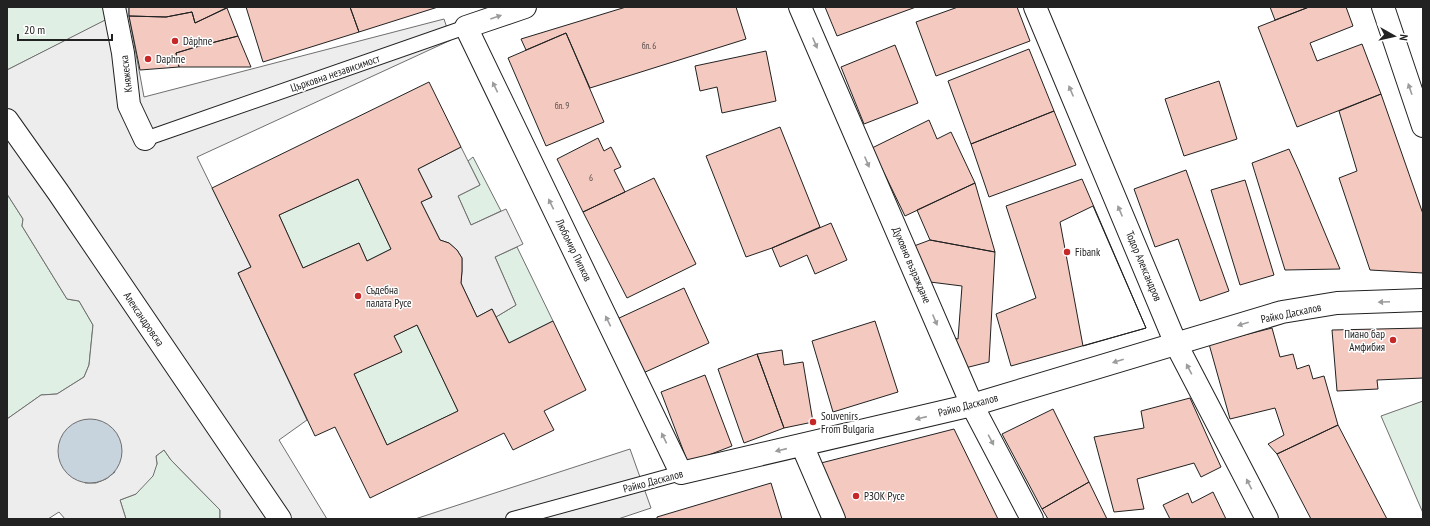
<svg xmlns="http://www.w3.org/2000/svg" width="1430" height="526" font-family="'PT Sans Narrow',sans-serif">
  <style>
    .green { fill: #e0efe3; stroke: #6f6f6f }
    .parking { fill: #ededed; stroke: #6f6f6f; fill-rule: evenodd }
    .water { fill: #c7d3dd; stroke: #6f6f6f }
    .building { fill: #f3c9c0; stroke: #222; fill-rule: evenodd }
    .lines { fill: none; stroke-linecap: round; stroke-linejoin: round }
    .lane-casing { stroke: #222; stroke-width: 16 }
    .street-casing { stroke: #222; stroke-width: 24 }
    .secondary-casing { stroke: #222; stroke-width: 24 }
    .lane { stroke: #fff; stroke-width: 14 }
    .street { stroke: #fff; stroke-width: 22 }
    .secondary { stroke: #fff; stroke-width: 22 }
    .oneway { fill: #9c9c9c }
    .poi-dot { fill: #c62828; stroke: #fff; stroke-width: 1.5 }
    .labels { text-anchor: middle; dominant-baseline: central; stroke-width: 3; stroke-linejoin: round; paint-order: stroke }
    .number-label { font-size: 9px; fill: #564c4a }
    .poi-label { font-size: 11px; fill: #222; stroke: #fff; text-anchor: start }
    .street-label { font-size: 11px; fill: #222; stroke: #fff }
  </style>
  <rect width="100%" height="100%" fill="#fff"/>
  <path class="green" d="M7,7H114L116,15L7,70Z
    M473,157L501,211L471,225L458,196L480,185L468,161Z
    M358,179L391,249L367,261L359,243L303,268L279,215Z
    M7,194L23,219L22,226L67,299L79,301L93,325L89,365L84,377L57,394L41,395L7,419Z
    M517,247L553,321L509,343L496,317L516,305L495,257Z
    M417,325L458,411L387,445L354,374L401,352L394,336Z
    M1423,401V513L1381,416Z
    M164,450L171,460L220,510V519H126L120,500L136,494L157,464L156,456Z"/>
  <path class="parking" d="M114,7H129V16L144,97L444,19L451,40L197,157L251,267L238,273L307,420L279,440L327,519H220V510L171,460L164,450L156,456L157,464L153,476L136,494L120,500L126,519H65L59,512L48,519H7V419L41,395L57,394L84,377L89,365L93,325L79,301L67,299L22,226L23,219L7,194V70L115,15ZM85,420H96L115,472L106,479L96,483H85L66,431L74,424Z
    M461,147L480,185L458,196L471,225L506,209L523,244L495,257L516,305L496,317L492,309L477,317L461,283L462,271V258L457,250L449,243L440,240L421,202L432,197L418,169Z
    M630,449L651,508L618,519H415Z"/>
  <path class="water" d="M58 451a32 32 0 1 1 64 0a32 32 0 1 1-64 0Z"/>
  <path class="building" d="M129,7H228L195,23L192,12L166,17L129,16Z
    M246,7H350L359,32L263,62Z
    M350,7H438L359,32Z
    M626,7H736L746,39L590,88L566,33L526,50L521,39Z
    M825,7H916L837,36Z
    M958,7H1017L1030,41L936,76L916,22Z
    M1270,7H1309L1275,20Z
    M1309,7H1346L1353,26L1310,43L1317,61L1362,44L1381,94L1297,127L1258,27Z
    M227,8L238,36L196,47L176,53L179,67L140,70L129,16L166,17L192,12L195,23Z
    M566,33L604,122L546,146L508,58Z
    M238,36L251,67H179L176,53L196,47Z
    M895,45L918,103L864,124L841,67Z
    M1029,49L1054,111L971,144L948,81Z
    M766,51L776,101L722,113L717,87L700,91L695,66Z
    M1219,81L1237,139L1184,156L1165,99Z
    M429,82L461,147L418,169L432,197L421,202L440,240L449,243L457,250L462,258V271L461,283L477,317L492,309L509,343L553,321L586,390L544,411L554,430L513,450L504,433L370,498L335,427L315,436L238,273L251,267L212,188ZM358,179L391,249L367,261L359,243L303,268L279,215ZM417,325L458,411L387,445L354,374L402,352L394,336Z
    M1381,94L1423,214V273L1370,270L1339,178L1357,171L1339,111Z
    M1054,111L1076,165L989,197L971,144Z
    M929,120L937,139L951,132L975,183L905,216L872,148Z
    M780,127L820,227L772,248L746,257L706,156Z
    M598,138L604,151L611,147L621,167L614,170L625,192L583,212L557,159Z
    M1289,149L1299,171L1340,269L1285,270L1252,163Z
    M1186,170L1229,291L1200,301L1178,239L1155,247L1134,189Z
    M654,178L696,264L627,298L583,212Z
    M1082,179L1146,328L1011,366L996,314L1036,298L1006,206Z
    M1245,180L1274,275L1240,285L1211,190Z
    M975,183L995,252L930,240L917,210Z
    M1093,206L1146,328L1083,346L1060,222Z
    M831,223L847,260L815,274L807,255L780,267L772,248Z
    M930,240L995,252L989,362L961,369L949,337L958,339L962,286L930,282L914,246Z
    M684,288L709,343L641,374L617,319Z
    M875,321L898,392L833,412L812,341Z
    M1272,328L1280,357L1293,354L1297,369L1309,365L1313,379L1324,376L1338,425L1277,454L1268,444L1284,435L1275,408L1230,419L1209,344Z
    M1423,328V378L1377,380L1378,389L1337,391L1332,330Z
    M782,350L784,365L803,362L813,422L784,428L757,354Z
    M757,354L784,428L744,443L718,369Z
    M705,375L732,446L688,463L661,392Z
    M1190,398L1221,467L1201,477L1194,463L1137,479L1144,509L1114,512L1094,437L1144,428L1141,411Z
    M1053,409L1089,482L1042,509L1002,434Z
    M1338,425L1387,519H1311L1277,454Z
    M954,429L998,519H843L821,463Z
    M1089,482L1107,519H1048L1042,509Z
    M771,483L782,519H657V517Z
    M1213,492L1226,519H1170L1163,505L1188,493L1192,503Z"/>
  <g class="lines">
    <defs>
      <path id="lane" d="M145,139L466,27
        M513,519L681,473"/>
      <path id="street" d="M114,7L123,53L129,105L145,139
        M525,7L466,27L681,473L972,405L1032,519
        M1035,7L1176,344L1267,519
        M1383,7L1423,126
        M7,120L58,192L280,519
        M802,445L834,519"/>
      <path id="secondary" d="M800,7L972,405L1282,312L1337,303L1423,300"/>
    </defs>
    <use href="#lane" class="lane-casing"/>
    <use href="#street" class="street-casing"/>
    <use href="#secondary" class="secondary-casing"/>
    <use href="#lane" class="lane"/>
    <use href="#street" class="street"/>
    <use href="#secondary" class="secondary"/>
  </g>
  <defs><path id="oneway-solid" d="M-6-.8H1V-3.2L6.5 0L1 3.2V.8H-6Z"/></defs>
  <g class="oneway">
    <use href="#oneway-solid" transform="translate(496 17) rotate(-19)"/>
    <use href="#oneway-solid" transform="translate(815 43) rotate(67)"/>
    <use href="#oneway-solid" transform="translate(495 87) rotate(-116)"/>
    <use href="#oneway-solid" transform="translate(1410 89) rotate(-109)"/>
    <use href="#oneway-solid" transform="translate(1071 91) rotate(-113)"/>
    <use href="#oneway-solid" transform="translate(867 162) rotate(67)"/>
    <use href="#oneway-solid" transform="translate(551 204) rotate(-116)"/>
    <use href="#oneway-solid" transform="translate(1120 211) rotate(-113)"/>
    <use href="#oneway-solid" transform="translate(1384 302) rotate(177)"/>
    <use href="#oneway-solid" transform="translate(935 320) rotate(67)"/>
    <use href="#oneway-solid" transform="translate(608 321) rotate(-116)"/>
    <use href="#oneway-solid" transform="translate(1243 324) rotate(163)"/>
    <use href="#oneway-solid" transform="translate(1118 361) rotate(163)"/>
    <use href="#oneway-solid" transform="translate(1189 369) rotate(-118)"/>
    <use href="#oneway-solid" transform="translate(921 418) rotate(167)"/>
    <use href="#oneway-solid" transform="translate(664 438) rotate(-116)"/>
    <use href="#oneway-solid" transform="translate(991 440) rotate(62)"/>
    <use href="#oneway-solid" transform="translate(781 450) rotate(167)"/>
    <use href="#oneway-solid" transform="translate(1249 484) rotate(-117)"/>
  </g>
  <g class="poi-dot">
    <circle cx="175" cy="41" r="4"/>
    <circle cx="148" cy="59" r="4"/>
    <circle cx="1067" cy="252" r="4"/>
    <circle cx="358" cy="296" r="4"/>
    <circle cx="1393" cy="340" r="4"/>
    <circle cx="813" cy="422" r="4"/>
    <circle cx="856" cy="496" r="4"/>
  </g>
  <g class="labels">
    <g class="number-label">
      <text x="649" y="45">бл. 6</text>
      <text x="562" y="105">бл. 9</text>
      <text x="591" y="177">6</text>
    </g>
    <g class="poi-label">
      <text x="183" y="41">Dáphne</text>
      <text x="156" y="59">Daphne</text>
      <text x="1075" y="252">Fibank</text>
      <text x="366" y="290">Съдебна<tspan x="366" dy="13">палата Русе</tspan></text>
      <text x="1385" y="334" text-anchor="end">Пиано бар<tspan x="1385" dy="13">Амфибия</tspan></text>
      <text x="821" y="416">Souvenirs<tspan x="821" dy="13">From Bulgaria</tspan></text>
      <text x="864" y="496">РЗОК Русе</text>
    </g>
    <g class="street-label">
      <text transform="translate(335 73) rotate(-19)">Църковна независимост</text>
      <text transform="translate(126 74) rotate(-97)">Княжеска</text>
      <text transform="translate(574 250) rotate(64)">Любомир Пипков</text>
      <text transform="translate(912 265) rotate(67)">Духовно възраждане</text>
      <text transform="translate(1144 266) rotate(67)">Тодор Александров</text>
      <text transform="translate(1291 313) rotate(-12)">Райко Даскалов</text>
      <text transform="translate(144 319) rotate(56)">Александровска</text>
      <text transform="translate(968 405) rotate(-15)">Райко Даскалов</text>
      <text transform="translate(653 481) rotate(-15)">Райко Даскалов</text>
    </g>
  </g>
  <rect width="1430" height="526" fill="none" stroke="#222222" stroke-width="16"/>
  <g transform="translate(1394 36) rotate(98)" stroke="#ffffff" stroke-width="3" paint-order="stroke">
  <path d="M0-3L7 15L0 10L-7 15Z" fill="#222222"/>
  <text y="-6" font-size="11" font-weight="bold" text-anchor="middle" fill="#222222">N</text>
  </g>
  <path d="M18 34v6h94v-6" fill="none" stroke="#222222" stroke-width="2"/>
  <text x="24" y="34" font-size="12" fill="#222222" stroke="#ffffff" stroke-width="3" paint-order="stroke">20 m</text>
</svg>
